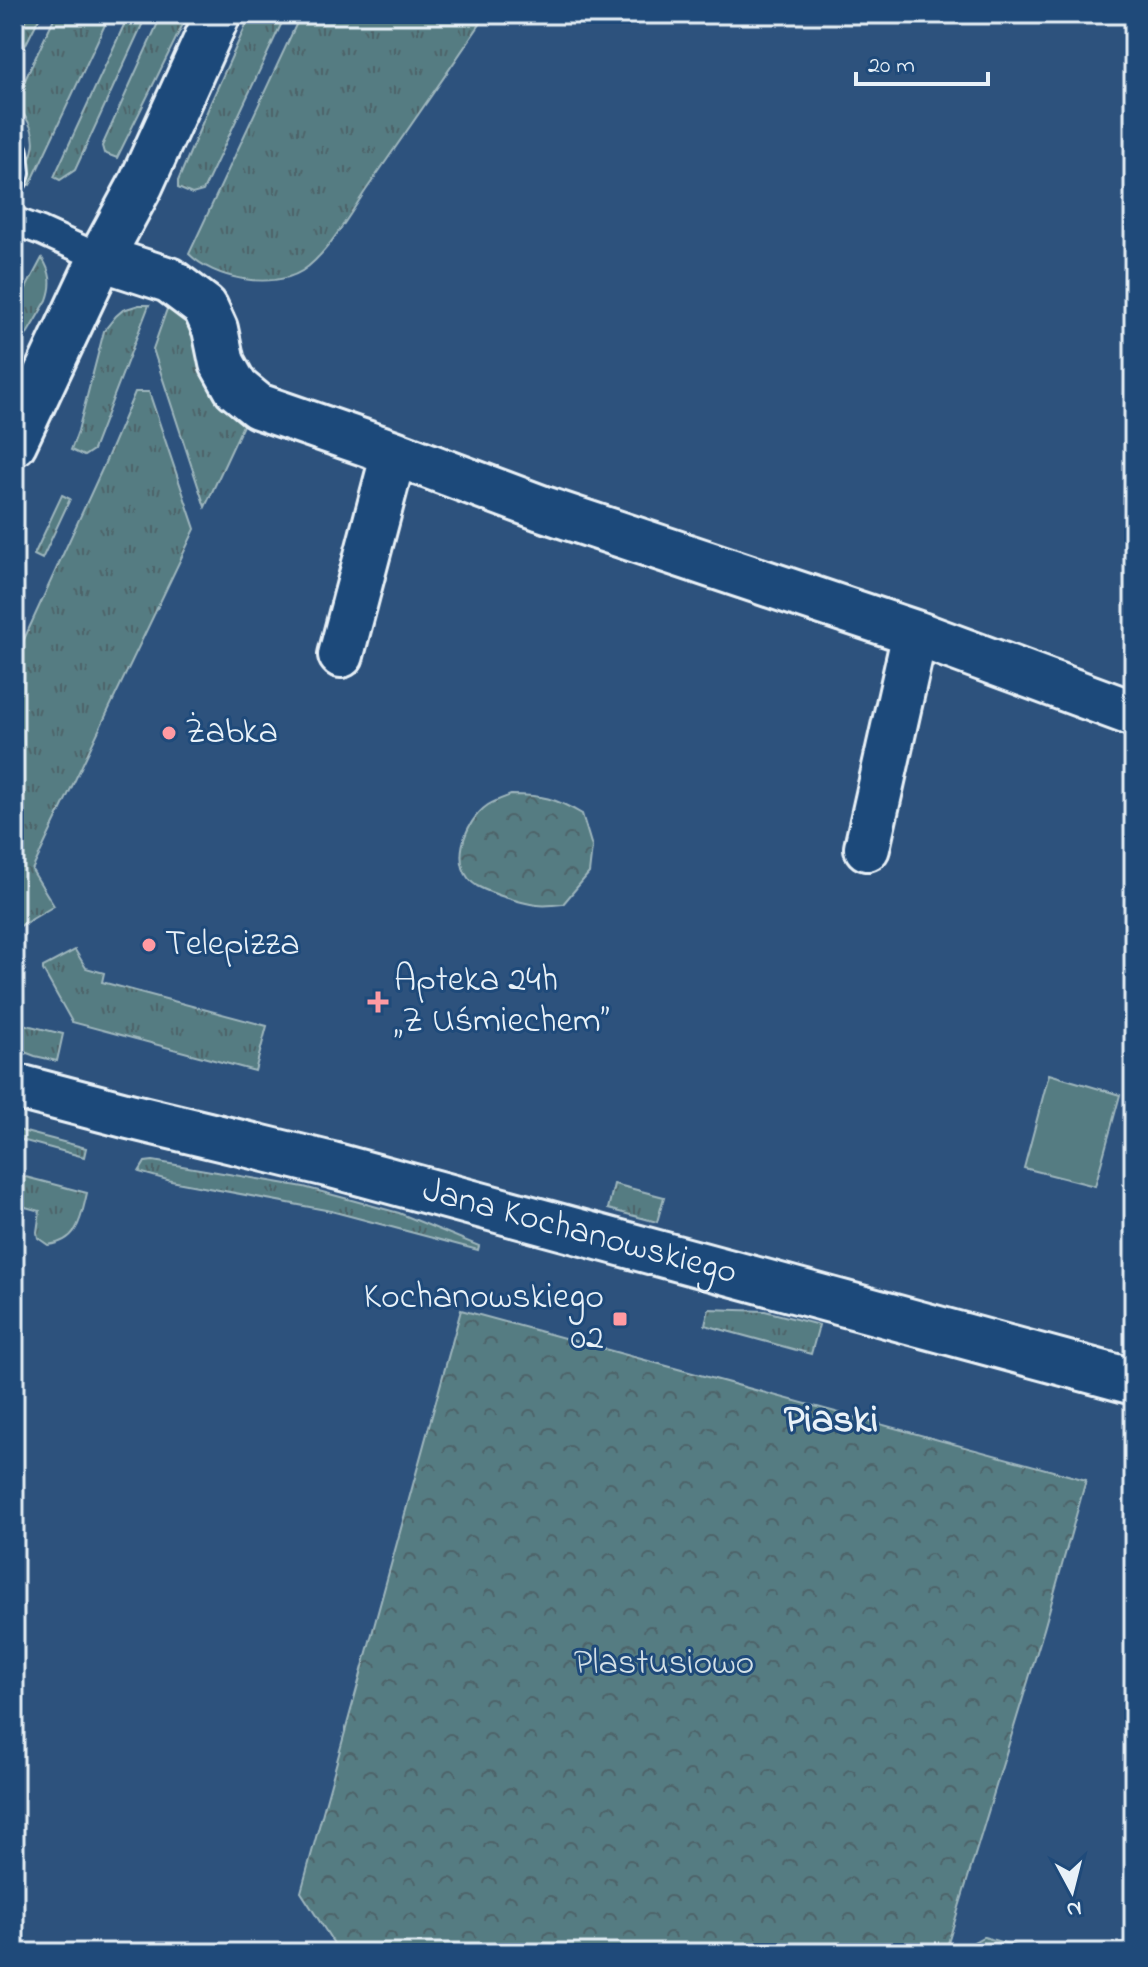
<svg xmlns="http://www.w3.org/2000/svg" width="1148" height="1967" font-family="'Indie Flower',sans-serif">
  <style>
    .grass { fill: url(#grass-tufts); stroke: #9eb6bd; stroke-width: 2 }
    .park { fill: url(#park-crowns); stroke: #9eb6bd; stroke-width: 2 }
    .garden { fill: #557b82; stroke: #9eb6bd; stroke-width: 2 }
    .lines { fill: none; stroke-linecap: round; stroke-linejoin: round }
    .lane-casing { stroke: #e8f1f8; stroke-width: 32 }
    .street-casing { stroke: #e8f1f8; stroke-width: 50 }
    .secondary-casing { stroke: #e8f1f8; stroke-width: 50 }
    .lane { stroke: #1f4a7a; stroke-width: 26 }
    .street { stroke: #1f4a7a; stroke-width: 44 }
    .secondary { stroke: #1f4a7a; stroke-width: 44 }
    .poi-dot { fill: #ff9aa2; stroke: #1f4a7a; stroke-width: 3 }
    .labels { text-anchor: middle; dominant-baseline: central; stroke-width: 6; stroke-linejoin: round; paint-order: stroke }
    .poi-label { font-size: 36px; fill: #e8f1f8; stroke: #1f4a7a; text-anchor: start }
    .street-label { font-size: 36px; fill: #e8f1f8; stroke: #1f4a7a }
    .park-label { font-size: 36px; fill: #d2dfe6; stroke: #1f4a7a }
    .quarter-label { font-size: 40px; font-weight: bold; fill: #e8f1f8; stroke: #1f4a7a }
  </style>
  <defs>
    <pattern id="grass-tufts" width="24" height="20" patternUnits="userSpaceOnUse" patternTransform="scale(2)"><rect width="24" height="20" fill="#557b82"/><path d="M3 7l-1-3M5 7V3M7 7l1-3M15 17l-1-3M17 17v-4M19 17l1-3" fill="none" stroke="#4e6469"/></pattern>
    <pattern id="park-crowns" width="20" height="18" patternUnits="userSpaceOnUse" patternTransform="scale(2)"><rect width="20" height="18" fill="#557b82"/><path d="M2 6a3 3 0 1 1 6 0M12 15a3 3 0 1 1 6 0" fill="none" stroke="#4e6469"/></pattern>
  </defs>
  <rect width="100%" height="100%" fill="#2d527d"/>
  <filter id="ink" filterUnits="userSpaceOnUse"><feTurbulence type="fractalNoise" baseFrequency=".0125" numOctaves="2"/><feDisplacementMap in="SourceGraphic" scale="16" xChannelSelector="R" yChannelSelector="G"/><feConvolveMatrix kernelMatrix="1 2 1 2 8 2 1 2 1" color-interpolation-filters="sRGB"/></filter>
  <g filter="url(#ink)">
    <path class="grass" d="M29,14H41L14,68V37L20,32Z
      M56,14H110L30,185L20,181C32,156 42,140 24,115C18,106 14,102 14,92L25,80Z
      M129,14H147L75,170L60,180L54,177Z
      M162,14H188L117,158L104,153L102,146Z
      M251,14H286L203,191L192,194L178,188V181L211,102Z
      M301,14H487C447,73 407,131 366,190C350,214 326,256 302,271C271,290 214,279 189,254Z
      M42,258C51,272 53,284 47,300L14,356V311Z
      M139,305H149L93,450L84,456L71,450L78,431L104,331L116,316L123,310Z
      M168,306L182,310L245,421L205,507L153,349Z
      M135,392H149L195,529L32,870L54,906L17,928L14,923V661L104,465Z
      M62,495L70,499L42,559L34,555Z
      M75,950L86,968L104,973L102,982L267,1026L255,1071L72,1022L43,970V967Z
      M14,1022L63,1034L57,1061L35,1056L14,1048Z
      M14,1129L86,1148L84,1157L14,1138Z
      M153,1161L304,1187L399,1213L479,1246L478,1250L331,1211L171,1181L139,1172L145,1162Z
      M14,1174L87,1193C81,1218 79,1241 48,1245L38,1238L37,1232L40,1211L14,1204Z
      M614,1184L664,1197L657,1222L608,1209Z
      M709,1309L765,1311L819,1325L811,1354L705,1325Z
      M983,1937H984L1039,1953H971L974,1942Z"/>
    <path class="park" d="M511,795C542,795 555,798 582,814L592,847L589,873L563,904C555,905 545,906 537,905C521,903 492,894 477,886C448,868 464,821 488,805C494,801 503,798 511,795Z
      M461,1310L1086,1480L1044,1629L945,1953H340L301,1892Z"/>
    <path class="garden" d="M1049,1074L1120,1095L1095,1186L1024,1168Z"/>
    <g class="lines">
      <defs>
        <path id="lane" d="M14,152L16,173L14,179
          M14,221L41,231L101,258"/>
        <path id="street" d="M101,258L169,280L205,307L215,329L222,363L236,388L258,406L394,453L541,508L915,633L1134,714
          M341,655L394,453
          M867,848L915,633"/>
        <g id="secondary">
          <path d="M14,443L101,258L141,184L218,14"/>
          <path id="s1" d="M14,1088L26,1089L129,1116L332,1165L1134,1382"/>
        </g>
      </defs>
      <use href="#lane" class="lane-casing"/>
      <use href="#street" class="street-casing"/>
      <use href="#secondary" class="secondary-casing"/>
      <use href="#lane" class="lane"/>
      <use href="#street" class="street"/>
      <use href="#secondary" class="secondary"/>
    </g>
  </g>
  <g class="poi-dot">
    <circle cx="169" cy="733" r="8"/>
    <circle cx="149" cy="945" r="8"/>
    <path d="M374 990h8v8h8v8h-8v8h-8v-8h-8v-8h8z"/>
    <rect x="612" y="1311" width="16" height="16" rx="4"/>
  </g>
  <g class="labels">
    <g class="poi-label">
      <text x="185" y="733">Żabka</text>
      <text x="165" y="945">Telepizza</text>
      <text x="394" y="981">Apteka 24h<tspan x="394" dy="41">„Z Uśmiechem”</tspan></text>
      <text x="604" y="1298" text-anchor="end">Kochanowskiego<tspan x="604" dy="41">02</tspan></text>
    </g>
    <g class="street-label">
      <text stroke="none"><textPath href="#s1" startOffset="584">Jana Kochanowskiego</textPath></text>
    </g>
    <g class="park-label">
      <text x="664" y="1664">Plastusiowo</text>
    </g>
    <g class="quarter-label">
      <text x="831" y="1421">Piaski</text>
    </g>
  </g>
  <rect width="1148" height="1967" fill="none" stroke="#1f4a7a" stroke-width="48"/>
  <rect x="24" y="24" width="1100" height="1919" fill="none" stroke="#e8f1f8" stroke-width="3" filter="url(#ink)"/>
  <g transform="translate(1072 1891) rotate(173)" stroke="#1f4a7a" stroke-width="6" paint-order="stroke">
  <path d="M0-6L14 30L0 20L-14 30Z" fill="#e8f1f8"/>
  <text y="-12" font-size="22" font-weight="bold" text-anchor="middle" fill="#e8f1f8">N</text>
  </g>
  <path d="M856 72v12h132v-12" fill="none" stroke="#e8f1f8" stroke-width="4"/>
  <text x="868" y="72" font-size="24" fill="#e8f1f8" stroke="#1f4a7a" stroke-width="6" paint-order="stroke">20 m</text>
</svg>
